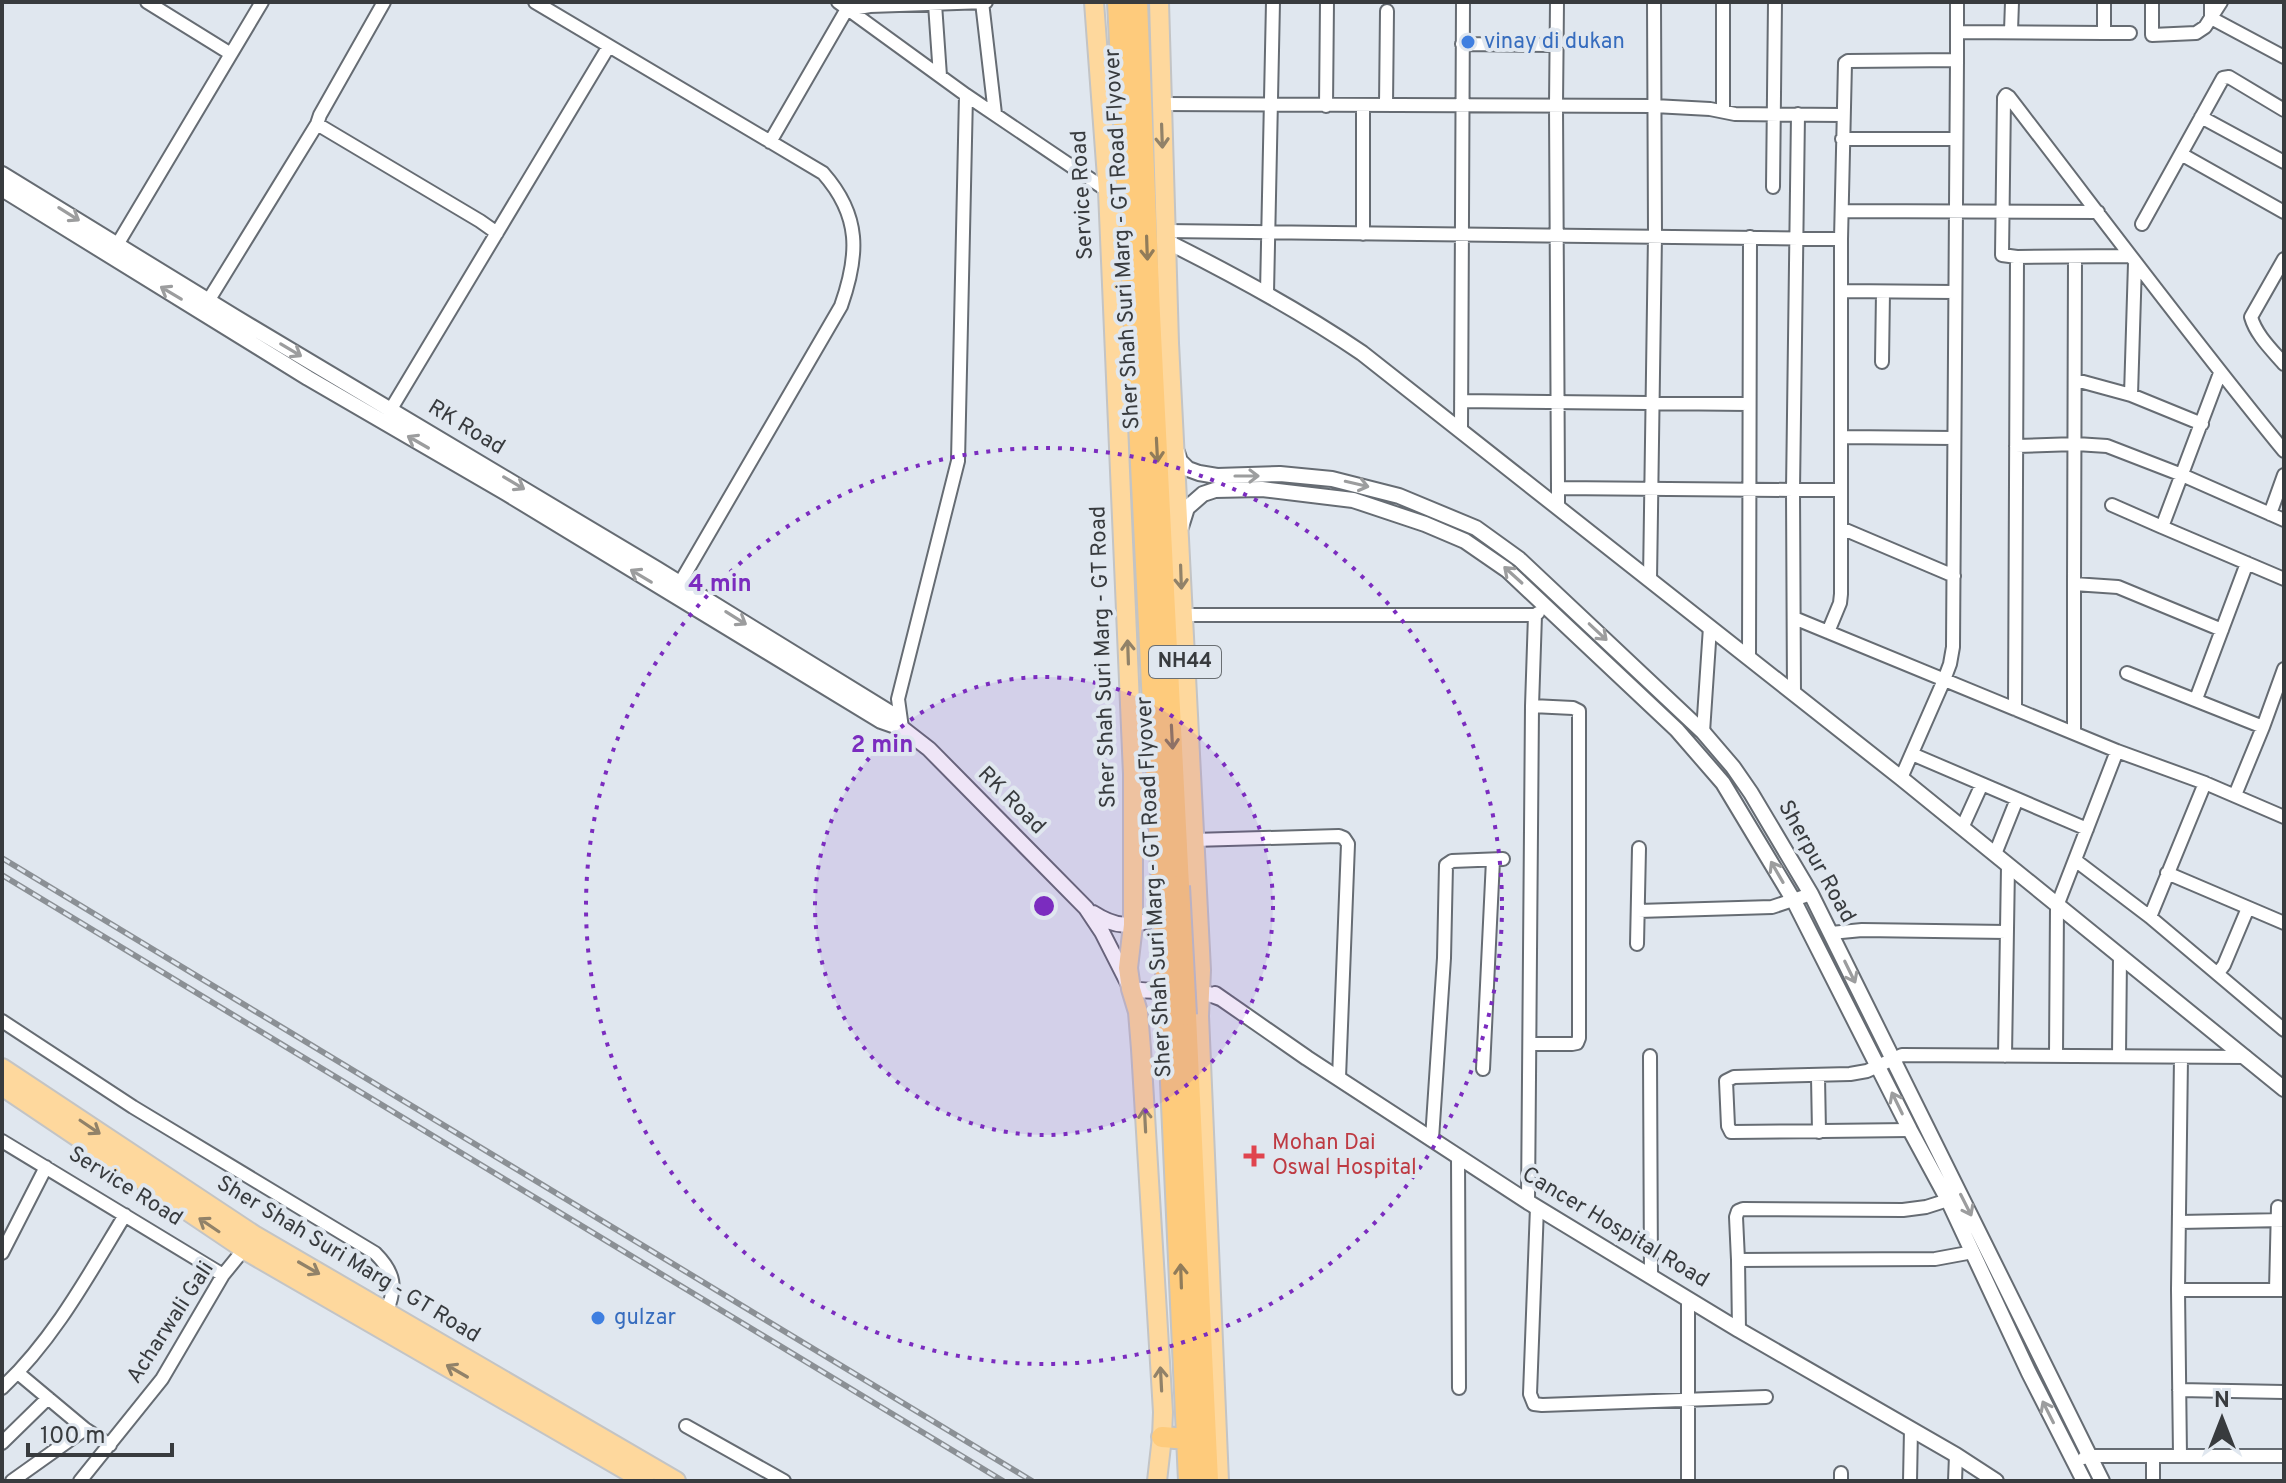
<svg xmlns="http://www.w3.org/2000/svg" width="2286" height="1483" font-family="Overpass,sans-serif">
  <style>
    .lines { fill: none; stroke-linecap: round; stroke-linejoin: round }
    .minor-casing { stroke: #666c73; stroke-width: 16 }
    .tertiary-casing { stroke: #666c73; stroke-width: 18 }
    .primary-casing { stroke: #c3c4c5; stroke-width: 22 }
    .trunk-casing { stroke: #c3c4c5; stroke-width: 24 }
    .minor { stroke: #fff; stroke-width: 12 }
    .tertiary { stroke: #fff; stroke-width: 14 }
    .primary { stroke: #fed89d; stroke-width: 18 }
    .trunk { stroke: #fecb7c; stroke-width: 20 }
    .rail-casing { stroke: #8b9095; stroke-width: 6 }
    .rail { stroke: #e0e7ef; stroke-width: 3; stroke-dasharray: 9; stroke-linecap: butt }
    .trunk-bridge-casing { stroke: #c3c4c5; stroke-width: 24; stroke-linecap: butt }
    .trunk-bridge { stroke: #fecb7c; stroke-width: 20 }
    .oneway { stroke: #918269 }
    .oneway2 { stroke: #9c9d9e }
    .oneway3 { stroke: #917c5a }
    .ring { fill: none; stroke: #7b2cbf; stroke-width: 4; stroke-dasharray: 4 8 }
    .shop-dot { fill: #3f7fe0; stroke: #e0e7ef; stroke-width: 3 }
    .health-dot { fill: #e0444e; stroke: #e0e7ef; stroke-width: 3 }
    .labels { text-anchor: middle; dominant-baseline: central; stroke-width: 8; stroke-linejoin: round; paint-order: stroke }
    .shield { fill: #e0e7ef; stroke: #6a6f73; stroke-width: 2 }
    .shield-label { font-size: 20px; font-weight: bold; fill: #383b3e }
    .shop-label { font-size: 22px; fill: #366cbe; stroke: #e0e7ef; text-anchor: start }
    .street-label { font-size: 22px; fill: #383b3e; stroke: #e0e7ef }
    .health-label { font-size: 22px; fill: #be3a42; stroke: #e0e7ef; text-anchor: start }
    .centre { fill: #7b2cbf; stroke: #e0e7ef; stroke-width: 4 }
    .ring-label { font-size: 24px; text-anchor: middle; font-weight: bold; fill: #7b2cbf; stroke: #e0e7ef; stroke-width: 8; stroke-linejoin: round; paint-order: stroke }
  </style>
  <rect width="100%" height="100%" fill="#e0e7ef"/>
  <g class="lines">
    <defs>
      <path id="minor" d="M147,2L231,54
        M535,2L823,173C861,216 859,255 841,306L677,588
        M838,2L966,95L1108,191
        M982,2L995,114
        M1557,2L1556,105L1558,488
        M1723,2V111
        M2104,2V33H2130
        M2152,2V35L2196,33L2205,27L2221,2
        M2211,2V18L2284,57
        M935,4L940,76
        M846,10L870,6L986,2
        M2011,31L2012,2
        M1957,32L2104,33
        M1462,44L1557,45
        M1161,104L1654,106L1710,109L1735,114L1843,115
        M1363,105V234
        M1386,105L1387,11
        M1326,106L1327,2
        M1798,114L1793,490H1841
        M2201,117L2284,162
        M317,124L480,221L497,233
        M1842,139H1956
        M770,142L851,2
        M2181,154L2284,212
        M1773,187L1775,2
        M1842,211L2098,212
        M2142,224L2223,78L2229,77L2284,110
        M1165,231L1841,239L1845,63L1848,61L1957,60V2
        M114,250L262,2
        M2129,256L2017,257L2002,255L2004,98L2006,95L2009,97C2100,215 2189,335 2284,451
        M2284,259L2251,317C2256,335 2272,350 2284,364
        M2135,263L2131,395L2202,424
        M1841,291L1955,292
        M1267,293L1273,2
        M205,306L317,124L320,115L384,2
        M1882,362L1883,292
        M2220,373L2162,527L2284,579
        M2076,380L2131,395
        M1461,401L1749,404
        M391,409L609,46
        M1461,430L1463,2
        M1841,437L1954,438
        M2016,446L2076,444L2107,446L2182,475L2284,520
        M2112,505L2162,527
        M1558,506V488L1793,490L1794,694
        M2270,514L2284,475
        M1841,528L1954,576
        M1650,580L1655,235L1654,2
        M2074,584L2075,257
        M1183,615H1535L1538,613
        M1794,618L2117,751L2205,783L2284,817
        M1828,632L1840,603L1841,594V239
        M1749,658L1750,237
        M2127,673L2263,727
        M2196,699L2247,563
        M2015,709L2017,257
        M902,728L898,699L958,461L966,95
        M1703,732L1710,627
        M2074,732V584L2118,587L2222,630
        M1912,754L2087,829
        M1901,778L1944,680L1950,664L1953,647L1957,60
        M2235,795L2263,727L2284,669
        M1962,828L1982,784
        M1193,840L1339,836L1344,838L1348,844L1339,1078
        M1995,854L2017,799
        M2075,860L2150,917L2284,1030
        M2167,873L2284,923
        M1638,911L1772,907L1811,894
        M2150,917L2205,783
        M1831,933L1862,930L2007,932
        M1637,944L1639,848
        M2218,973L2224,965L2248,908
        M2,1021L133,1107L375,1253C395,1273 397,1287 386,1313
        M1530,1044H1572L1577,1043L1579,1038V711L1573,708L1532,706
        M1650,1056L1651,1276
        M2005,1056L2008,866
        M2056,1056L2057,906L2117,751
        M2119,1056L2120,956
        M1483,1069L1493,860
        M1818,1077L1819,1132
        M1910,1130L1731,1132L1728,1126L1726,1081L1734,1077L1850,1074L1867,1071L1902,1055L2246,1057
        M1432,1139L1444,958L1446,865L1452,861L1503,859
        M2,1141L223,1275
        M1458,1156L1459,1388
        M1948,1200L1926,1207L1903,1210L1743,1209L1738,1211L1736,1217L1738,1260L1935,1259L1973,1252
        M1528,1202L1532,706L1535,615
        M1537,1207L1530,1394L1534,1404L1542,1405L1766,1397
        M2179,1222L2284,1220
        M2,1253L46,1167
        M1738,1260L1739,1330
        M2178,1290H2284
        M2276,1290L2278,1207
        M1688,1299V1481
        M18,1373L85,1429L110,1445
        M2,1388C54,1339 88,1276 125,1215
        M2179,1390L2284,1392
        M686,1426L784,1481
        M2,1443L48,1398
        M2153,1456V1481
        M2180,1456L2178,1290L2181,1057
        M2084,1458L2089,1456H2284
        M12,1481L85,1429
        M80,1481L162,1379L223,1275L249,1243
        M1841,1481V1473
        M1910,1481L1911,1429
        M1955,1481L1956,1455"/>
      <path id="tertiary" d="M2,174L235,317L657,569L889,712L902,728L929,749L1086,908L1102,932L1131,989C1159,994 1194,986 1220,998
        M2,189L308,378L506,493L881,721L901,728
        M1166,241C1234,275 1299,310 1362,353L1901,778L2284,1089
        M1177,452L1180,461L1188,469L1199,473L1217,476L1280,474L1332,479L1399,496L1476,528L1519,559L1703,732L1733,767L1751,793L1811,894L2102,1481
        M1181,527L1187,508L1203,494L1215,490L1262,489L1353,500L1425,524L1465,541L1507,570L1677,730L1723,783L1794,901L1910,1130L1948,1200L2029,1373L2084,1481
        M1093,913C1127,935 1138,920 1172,916
        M1215,994L1307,1058L1528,1202L1739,1330L1956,1455L1996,1481"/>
      <path id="primary" d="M1094,2L1108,191L1133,774V925L1128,968L1131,989L1138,1012L1141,1049L1163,1412L1162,1437L1157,1481
        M1159,2L1169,343L1201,970L1199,1016L1219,1481
        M2,1068L254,1235L676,1481
        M2,1086L250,1253L645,1481"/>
      <path id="trunk" d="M1118,2L1162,886
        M1137,2L1150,315L1179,886
        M1186,1015L1208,1481
        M1168,1016L1189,1481
        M1162,1437L1188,1439"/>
    </defs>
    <use href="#minor" class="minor-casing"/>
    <use href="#tertiary" class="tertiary-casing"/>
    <use href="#primary" class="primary-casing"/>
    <use href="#trunk" class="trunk-casing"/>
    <use href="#minor" class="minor"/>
    <use href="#tertiary" class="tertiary"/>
    <use href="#primary" class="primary"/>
    <use href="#trunk" class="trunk"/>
    <defs>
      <path id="rail" d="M2,858L1032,1481
        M2,875L1003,1481"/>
    </defs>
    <use href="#rail" class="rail-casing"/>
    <use href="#rail" class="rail"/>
    <defs>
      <path id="trunk-bridge" d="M1162,886L1168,1016
        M1179,886L1186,1015"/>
    </defs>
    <use href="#trunk-bridge" class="trunk-bridge-casing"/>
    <use href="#trunk-bridge" class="trunk-bridge"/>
  </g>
  <defs><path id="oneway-shaft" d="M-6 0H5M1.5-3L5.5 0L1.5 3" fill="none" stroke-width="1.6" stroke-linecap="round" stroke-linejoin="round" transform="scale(2)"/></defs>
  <g class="oneway">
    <use href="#oneway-shaft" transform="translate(1162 136) rotate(88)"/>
    <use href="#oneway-shaft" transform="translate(1181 577) rotate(88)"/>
    <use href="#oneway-shaft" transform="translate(1128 652) rotate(-92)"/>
    <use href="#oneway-shaft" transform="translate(1145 1120) rotate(-93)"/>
    <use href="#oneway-shaft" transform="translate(90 1127) rotate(34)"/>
    <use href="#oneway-shaft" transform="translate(209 1225) rotate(-146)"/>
    <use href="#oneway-shaft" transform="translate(309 1268) rotate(30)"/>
    <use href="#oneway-shaft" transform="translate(457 1371) rotate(-150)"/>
    <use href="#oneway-shaft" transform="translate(1161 1379) rotate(-93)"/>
  </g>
  <g class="oneway2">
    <use href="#oneway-shaft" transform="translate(69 214) rotate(32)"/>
    <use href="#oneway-shaft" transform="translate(171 293) rotate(-149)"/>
    <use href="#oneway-shaft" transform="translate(291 350) rotate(31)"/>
    <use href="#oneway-shaft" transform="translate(418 442) rotate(-150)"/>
    <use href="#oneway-shaft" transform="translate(1247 476)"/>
    <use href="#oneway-shaft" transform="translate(514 483) rotate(31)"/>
    <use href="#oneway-shaft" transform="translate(1357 484) rotate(13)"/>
    <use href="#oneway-shaft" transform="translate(1513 575) rotate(-138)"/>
    <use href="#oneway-shaft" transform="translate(641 576) rotate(-149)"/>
    <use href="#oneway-shaft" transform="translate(736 618) rotate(32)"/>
    <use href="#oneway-shaft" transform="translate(1598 632) rotate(43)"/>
    <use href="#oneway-shaft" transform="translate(1777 872) rotate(-120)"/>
    <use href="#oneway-shaft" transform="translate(1850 972) rotate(64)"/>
    <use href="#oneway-shaft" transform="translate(1897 1103) rotate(-116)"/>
    <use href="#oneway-shaft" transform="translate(1966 1205) rotate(63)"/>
    <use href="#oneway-shaft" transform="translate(2048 1412) rotate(-117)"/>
  </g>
  <g class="oneway3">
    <use href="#oneway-shaft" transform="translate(1147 248) rotate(88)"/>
    <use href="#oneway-shaft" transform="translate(1157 450) rotate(87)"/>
    <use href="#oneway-shaft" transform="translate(1172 737) rotate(87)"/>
    <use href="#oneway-shaft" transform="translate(1181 1276) rotate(-92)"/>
  </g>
  <circle cx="1044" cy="906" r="229" fill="#7b2cbf" fill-opacity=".12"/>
  <g class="ring">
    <circle cx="1044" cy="906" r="229"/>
    <circle cx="1044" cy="906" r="458"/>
  </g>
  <g class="shop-dot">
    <circle cx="1468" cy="42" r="8"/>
    <circle cx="598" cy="1318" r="8"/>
  </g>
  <path class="health-dot" d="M1250 1144h8v8h8v8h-8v8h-8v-8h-8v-8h8z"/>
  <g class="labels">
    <rect class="shield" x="1149" y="646" width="72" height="32" rx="6"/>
    <g class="shield-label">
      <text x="1185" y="662">NH44</text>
    </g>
    <g class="shop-label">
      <text x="1484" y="42">vinay di dukan</text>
      <text x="614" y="1318">gulzar</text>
    </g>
    <g class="street-label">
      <text transform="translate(1083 195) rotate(-93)">Service Road</text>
      <text transform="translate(1123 239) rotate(-93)">Sher Shah Suri Marg - GT Road Flyover</text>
      <text transform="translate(466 428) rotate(31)">RK Road</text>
      <text transform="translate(1104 657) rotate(-92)">Sher Shah Suri Marg - GT Road</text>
      <text transform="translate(1011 801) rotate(45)">RK Road</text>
      <text transform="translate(1816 862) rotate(61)">Sherpur Road</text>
      <text transform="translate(1155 887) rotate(-93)">Sher Shah Suri Marg - GT Road Flyover</text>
      <text transform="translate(125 1187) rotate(32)">Service Road</text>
      <text transform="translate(1615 1228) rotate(31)">Cancer Hospital Road</text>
      <text transform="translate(348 1260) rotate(31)">Sher Shah Suri Marg - GT Road</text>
      <text transform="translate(171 1323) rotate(-57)">Acharwali Gali</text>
    </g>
    <g class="health-label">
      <text x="1272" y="1143">Mohan Dai<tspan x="1272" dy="25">Oswal Hospital</tspan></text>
    </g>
  </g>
  <circle cx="1044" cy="906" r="12" class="centre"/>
  <g class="ring-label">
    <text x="720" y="591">4 min</text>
    <text x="882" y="752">2 min</text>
  </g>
  <rect width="2286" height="1483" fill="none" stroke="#383b3e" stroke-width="8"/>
  <g transform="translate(2222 1419)" stroke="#e0e7ef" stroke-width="6" paint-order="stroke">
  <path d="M0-6L14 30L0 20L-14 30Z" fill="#383b3e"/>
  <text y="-12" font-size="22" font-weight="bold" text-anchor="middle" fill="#383b3e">N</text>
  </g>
  <path d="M28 1443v12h144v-12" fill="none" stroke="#383b3e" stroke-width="4"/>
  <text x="40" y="1443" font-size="24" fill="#383b3e" stroke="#e0e7ef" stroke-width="6" paint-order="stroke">100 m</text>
</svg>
